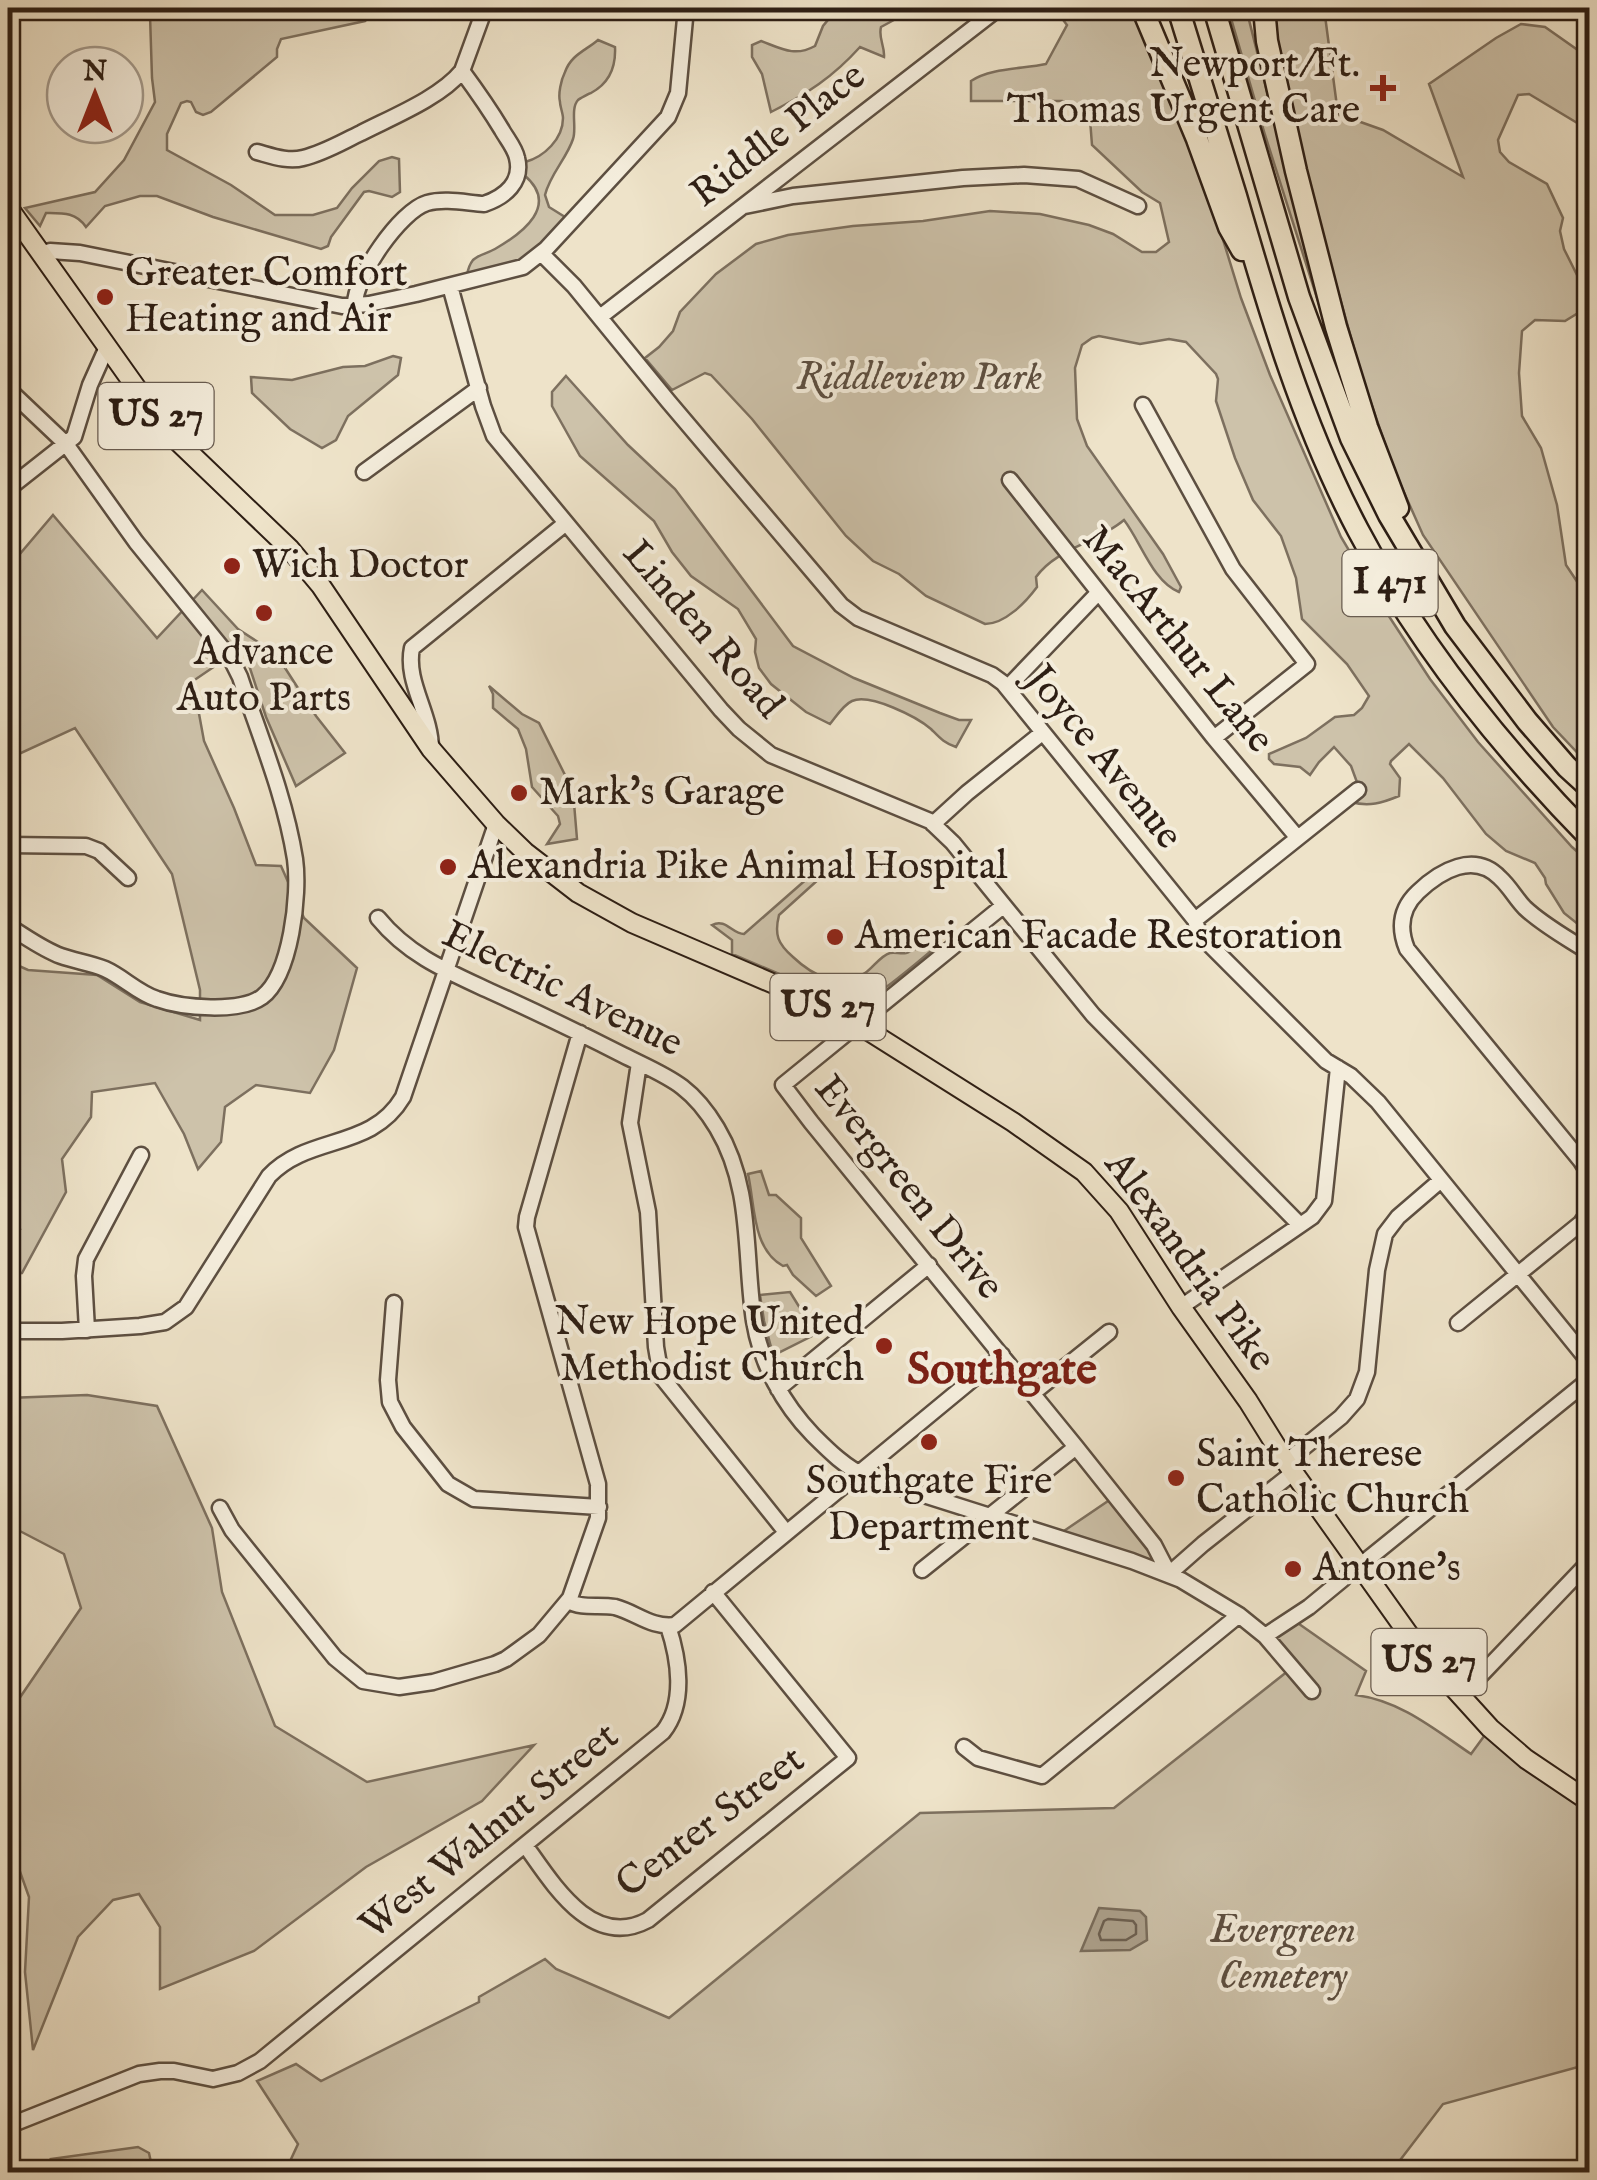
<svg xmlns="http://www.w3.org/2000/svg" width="1597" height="2180" font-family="'IM FELL English',serif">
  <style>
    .green { fill: #cdc2aa; stroke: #7d705f; stroke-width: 2.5 }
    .water { fill: #aca08b; stroke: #796c5b; stroke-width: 2.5 }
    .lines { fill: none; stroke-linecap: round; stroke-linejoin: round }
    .shore { stroke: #6c5f50; stroke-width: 2.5 }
    .minor-casing { stroke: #5d4f41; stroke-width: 19 }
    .major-casing { stroke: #2d1e14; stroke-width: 22 }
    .highway-casing { stroke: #2d1e14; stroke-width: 25 }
    .minor { stroke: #f4eddc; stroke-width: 14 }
    .major { stroke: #eee3c9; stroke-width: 18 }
    .highway { stroke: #eee3c9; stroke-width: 20 }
    .poi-dot { fill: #8f2418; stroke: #f4eddc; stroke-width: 4 }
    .labels { text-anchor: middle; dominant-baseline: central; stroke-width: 8; stroke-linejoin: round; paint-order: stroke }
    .shield { fill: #f4eddc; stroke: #695c50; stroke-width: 2.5 }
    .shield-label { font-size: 38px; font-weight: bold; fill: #2d1e14 }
    .poi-label { font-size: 40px; fill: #2d1e14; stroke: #f4eddc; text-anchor: start }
    .street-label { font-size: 40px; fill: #2d1e14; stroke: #f4eddc }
    .park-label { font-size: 40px; font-style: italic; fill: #5d4f41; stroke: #f4eddc }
    .quarter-label { font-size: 45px; font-weight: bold; fill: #7a1f14; stroke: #f4eddc }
  </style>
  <rect width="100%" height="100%" fill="#eee3c9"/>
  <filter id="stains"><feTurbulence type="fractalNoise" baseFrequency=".002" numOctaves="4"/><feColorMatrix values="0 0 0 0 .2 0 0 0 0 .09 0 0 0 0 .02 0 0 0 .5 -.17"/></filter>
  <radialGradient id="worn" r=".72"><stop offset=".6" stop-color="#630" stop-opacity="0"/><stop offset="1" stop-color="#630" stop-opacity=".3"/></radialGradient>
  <path class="green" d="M162,8H379L365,21L281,39L277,49V57L211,112L203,115L196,112L191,102L187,101L181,103L167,134V150L231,185L275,215H313L337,208L352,188L379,161L392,157L399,159L400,192L392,197L369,191L364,192L331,237L328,246L321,249L213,217L157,196H140L105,206L86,227C76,212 63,213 46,213L40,226L25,208L95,192L124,160L155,102L152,78L150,15Z
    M838,8H916L881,27C878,38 885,46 884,57L860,47C833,77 807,94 771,112L762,74L752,57V45L761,41C782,49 795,57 815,46L823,26Z
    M1054,8H1131L1177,113L1212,204L1241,298L1270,375L1341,537L1379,601L1430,679L1478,742L1572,847L1589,862V933L1564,913L1546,884L1545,878L1535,863L1506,851L1486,834L1443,778L1409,744L1391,761L1390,764L1400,778L1399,796C1382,803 1369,807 1351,802L1358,785L1351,766L1334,747L1319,762L1310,775L1300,767L1274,764L1269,759V754L1306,738L1335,717L1354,715L1362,708L1369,696L1347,664L1302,619L1296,578L1281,536L1253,500L1235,458L1216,401L1218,379L1216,374L1186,342L1169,339L1140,344L1099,336L1092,338L1082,345L1075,368L1077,419L1087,446L1163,554L1181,587L1179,592C1153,582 1141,542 1124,520C1097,543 1057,548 1036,577L1037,587C1026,602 1005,624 985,624L926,596L899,574L873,561L846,536L752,419L711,375L705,373L672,390L645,358L659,347L673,331L680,312L716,274L756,244L788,235L853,226L923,221L990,211L1040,214L1089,225L1113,234L1142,252H1156L1169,242L1160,203L1142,192L1092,145L1089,106L1062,101H971V81C990,68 1022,69 1046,64L1067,25Z
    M1228,8H1246L1325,323L1265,135Z
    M1271,8H1324L1338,114L1383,130L1463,177L1429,84L1496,38L1521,24L1545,27L1589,58V130L1529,94L1518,95L1498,140L1500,152L1509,162L1547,184L1563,218L1560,231L1564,249L1581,283L1578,313L1565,321L1535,320L1522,331L1519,373L1522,416L1541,448L1557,505L1566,565L1576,580L1589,556V765L1553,727L1423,535L1394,470L1362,377L1312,198L1280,70Z
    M598,40L615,47C616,67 610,83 591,93C590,93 579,99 578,100C570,109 577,128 573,139C567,158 550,174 545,195L549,207L565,217L531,254L520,262L467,275C468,269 469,265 473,260C478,255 488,253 495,249C523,233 560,205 524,175L525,162C544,157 563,139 563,118C563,114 560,106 560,102C558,94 561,80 565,72C571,55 585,51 598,40Z
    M393,356L401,358L398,375L348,416L336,440L322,448L290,429L252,393L251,377L292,380L343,367L365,366Z
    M566,376L628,445L675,489L793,646L854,678L940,713L959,720H971L956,747C944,743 940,738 931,729C917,717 870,693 852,701C843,705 836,717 830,724L806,712L771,684L759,668L755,652L756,639L738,609L691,576L672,552L654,521L580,456L552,406V392Z
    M53,515L157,638L202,590L238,629L276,654L316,716L345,753L296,786L266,717L243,647L193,681L204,741L234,808L256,865L281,866L304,918L357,968L334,1050L310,1093L256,1085L225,1107L221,1142L198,1169L184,1134L155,1083L92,1092L91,1117L62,1159L66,1192L22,1273L8,1274V1234L20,1229L8,1193V961L28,970L97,975L140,1002L200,1020V990L172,874L75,728L8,759V568Z
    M489,686L522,714L539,723L573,791L577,839L547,844L560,824L558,816L532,787L526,749L518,729L493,708V694Z
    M814,861L830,869L779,915C774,935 778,944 793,957C813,976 839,989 865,973C873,968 880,956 890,953C895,952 901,954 906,953C913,951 920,946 928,943L936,947C920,960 879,997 860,1001C856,1002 848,1001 843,1001L732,954V940L712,925C726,918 732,934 744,934L809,877Z
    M761,1171L769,1195H776L801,1218V1238L831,1286L816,1296L793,1275L787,1265L783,1266C752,1249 755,1205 748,1174Z
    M790,1292L816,1334L780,1352L771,1347L764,1321L760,1295Z
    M87,1395L157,1406L212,1528L222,1592L275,1726L367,1782L534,1745L482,1801L366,1867L254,1951L160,1989V1927L139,1894L113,1900L78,1937L33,2050L25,1972L29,1897L8,1838V1715L81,1608L64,1554L14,1528L8,1529V1398Z
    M1114,1497L1169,1574L1055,1537Z
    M1292,1619L1366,1671L1356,1695C1401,1701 1434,1729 1471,1754L1490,1728L1589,1802V2064L1443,2104L1391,2172H285L298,2144L257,2081L296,2064L321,2081L479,2002V1997L545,1959L556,1969L669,2018L920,1813L1114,1808L1293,1667L1265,1636Z
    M138,2147L149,2153L153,2172H56L51,2159Z"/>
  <path class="water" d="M1099,1908L1140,1911L1146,1917L1147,1940L1130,1950L1081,1951Z"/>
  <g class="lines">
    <path class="shore" d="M1108,1919L1133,1921L1136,1925V1934L1126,1940H1101L1099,1934L1104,1921Z"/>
    <defs>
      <path id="minor" d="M257,152C272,156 288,162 303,158C324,153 342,142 361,133C392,117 440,98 462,71L485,8
        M745,206L793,196L963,178L1024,175L1078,179L1138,206
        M541,253L574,286L668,401L841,605L858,618L992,675L1003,683L1195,920L1198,930L1204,939L1326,1061L1351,1076L1378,1102L1590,1363
        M41,255L50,251L80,253L342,306L369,304L416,294L523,267L546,249L668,117L678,93L686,8
        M450,286L483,406L494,436L721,710L739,729L771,755L913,814L930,821L953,843L1093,1015L1300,1225
        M355,304C355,277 400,211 427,203C445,198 467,203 484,204C505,197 523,182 517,158C515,148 507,139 502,130C490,110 476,90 462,71
        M600,317L999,8
        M8,389L66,444L136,542L231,659L240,677C260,737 285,796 295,859C300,894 291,975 262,997C240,1013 182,1008 157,999C138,993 123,977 105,969C91,963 75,961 61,956C42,949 25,936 8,926
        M1143,405L1233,569L1307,664L1214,738
        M364,472L479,388
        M1010,480L1214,738L1297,837
        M8,489L74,437L90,385L107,347
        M1007,688L1098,593
        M431,749C431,713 405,682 412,648L566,523
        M933,824L967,793L1042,733
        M8,845L86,846L99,851L128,878
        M1003,906L783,1085L811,1122L1076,1447L1154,1545L1169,1574
        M378,918C409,956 449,972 492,992C536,1012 580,1033 623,1055C667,1077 690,1083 717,1128C753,1188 744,1255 754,1321C761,1364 783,1404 813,1435C829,1451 846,1468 867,1477L1132,1561L1181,1580L1239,1615L1265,1636L1312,1691
        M1195,920L1358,790
        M1590,953C1569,939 1544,926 1525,908C1516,899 1510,887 1500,878C1474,851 1440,871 1418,892C1401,908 1398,927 1407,949L1581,1161L1590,1175
        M639,1063L630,1123L648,1212L656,1347L661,1376L786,1532
        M394,1303L388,1380L390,1402L403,1427L448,1484L474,1499L599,1507
        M1181,1307L1312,1217L1324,1201L1338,1068
        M1458,1323L1581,1223L1590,1210
        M87,1330L84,1276L86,1259L141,1155
        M8,1331H62L140,1326L165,1322L186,1307L269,1176C309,1134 371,1151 403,1097L496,824
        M778,1389L929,1265
        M1033,1393L1109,1332
        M1286,1462L1341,1417L1357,1399L1367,1372L1377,1270L1385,1234L1398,1217L1441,1180
        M220,1508L232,1530L335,1658L363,1681L399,1687L433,1682L495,1664L506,1659L539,1635L570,1598L598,1518V1484L526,1227L527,1217L580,1033
        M922,1570L1076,1447
        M1352,1572L1590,1379
        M1169,1574L1203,1544L1294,1472
        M568,1601C582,1609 599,1604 615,1607C637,1613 651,1628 675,1625L1002,1355
        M1265,1636L1309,1607L1343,1579
        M1460,1697L1590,1561
        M964,1747L978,1758L1042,1776L1239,1615
        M525,1845C553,1884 592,1950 648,1920L848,1758L713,1592
        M8,2126L139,2074L160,2071H174L213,2079L238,2073L260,2061L663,1732C686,1703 679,1659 668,1626"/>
      <path id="major" d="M8,207L167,431L290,549L321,586L431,749L496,824L525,852L578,893L632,923L837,1011L1013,1122L1084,1172L1119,1211L1181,1307L1248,1401L1286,1462L1422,1653L1490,1728L1526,1759L1590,1802"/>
      <path id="highway" d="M1142,8L1197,139L1229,227L1242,250
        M1178,8C1197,71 1217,133 1236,196C1269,310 1302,424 1358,530C1418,644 1500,746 1590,838
        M1214,8L1299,297L1351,438L1389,515L1455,626L1527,721L1567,767L1590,788
        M1264,8L1267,41L1296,171L1336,327L1367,427L1398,508"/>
    </defs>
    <use href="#minor" class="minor-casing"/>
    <use href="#major" class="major-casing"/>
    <use href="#highway" class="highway-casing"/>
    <use href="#minor" class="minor"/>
    <use href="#major" class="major"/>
    <use href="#highway" class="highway"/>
  </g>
  <g class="poi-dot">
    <path d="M1378 73h10v10h10v10h-10v10h-10v-10h-10v-10h10z"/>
    <circle cx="105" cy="297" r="10"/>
    <circle cx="232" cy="566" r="10"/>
    <circle cx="264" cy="613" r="10"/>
    <circle cx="519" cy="793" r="10"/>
    <circle cx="448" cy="867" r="10"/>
    <circle cx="835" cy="937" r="10"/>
    <circle cx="884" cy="1346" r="10"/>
    <circle cx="929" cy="1442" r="10"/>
    <circle cx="1176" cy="1478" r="10"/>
    <circle cx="1293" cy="1569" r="10"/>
  </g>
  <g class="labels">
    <g class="shield">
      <rect x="98.5" y="383" width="115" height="66" rx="8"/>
      <rect x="1342.5" y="550" width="95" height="66" rx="8"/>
      <rect x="770.5" y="974" width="115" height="66" rx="8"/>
      <rect x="1371.5" y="1629" width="115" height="66" rx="8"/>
    </g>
    <g class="shield-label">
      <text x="156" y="416">US 27</text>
      <text x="1390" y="583">I 471</text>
      <text x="828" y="1007">US 27</text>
      <text x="1429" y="1662">US 27</text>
    </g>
    <g class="poi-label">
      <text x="1360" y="65" text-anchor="end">Newport/Ft.<tspan x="1360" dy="46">Thomas Urgent Care</tspan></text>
      <text x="125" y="274">Greater Comfort<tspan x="125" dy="46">Heating and Air</tspan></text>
      <text x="252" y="566">Wich Doctor</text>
      <text x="264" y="653" text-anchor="middle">Advance<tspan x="264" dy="46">Auto Parts</tspan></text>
      <text x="539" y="793">Mark's Garage</text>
      <text x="468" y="867">Alexandria Pike Animal Hospital</text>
      <text x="855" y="937">American Facade Restoration</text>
      <text x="864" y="1323" text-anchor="end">New Hope United<tspan x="864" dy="46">Methodist Church</tspan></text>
      <text x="1196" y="1455">Saint Therese<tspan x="1196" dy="46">Catholic Church</tspan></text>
      <text x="929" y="1482" text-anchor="middle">Southgate Fire<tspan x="929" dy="46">Department</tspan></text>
      <text x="1313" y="1569">Antone's</text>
    </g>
    <g class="street-label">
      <text transform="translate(779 136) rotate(-38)">Riddle Place</text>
      <text transform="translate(702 630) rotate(49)">Linden Road</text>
      <text transform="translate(1177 640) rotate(51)">MacArthur Lane</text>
      <text transform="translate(1103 758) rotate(51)">Joyce Avenue</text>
      <text transform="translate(562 990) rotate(26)">Electric Avenue</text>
      <text transform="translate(908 1188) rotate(51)">Evergreen Drive</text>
      <text transform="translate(1189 1262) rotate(54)">Alexandria Pike</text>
      <text transform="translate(711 1823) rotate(-37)">Center Street</text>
      <text transform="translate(490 1832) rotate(-39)">West Walnut Street</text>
    </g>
    <g class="park-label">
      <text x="919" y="378">Riddleview Park</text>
      <text x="1283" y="1931">Evergreen<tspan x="1283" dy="46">Cemetery</tspan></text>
    </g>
    <g class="quarter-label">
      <text x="1002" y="1370">Southgate</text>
    </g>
  </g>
  <rect width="1597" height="2180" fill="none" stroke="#eee3c9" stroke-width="40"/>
  <rect x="10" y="10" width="1577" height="2160" fill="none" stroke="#2d1e14" stroke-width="5"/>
  <rect x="20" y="20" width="1557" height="2140" fill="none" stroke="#2d1e14" stroke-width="2.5"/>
  <g transform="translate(95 95)"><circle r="48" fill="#f4eddc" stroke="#a49a8c" stroke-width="2.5"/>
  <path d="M0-8L18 38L0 25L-18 38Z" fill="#8f2418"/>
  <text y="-15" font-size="28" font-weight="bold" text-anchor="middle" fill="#2d1e14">N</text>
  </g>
  <rect width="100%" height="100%" filter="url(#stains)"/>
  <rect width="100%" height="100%" fill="url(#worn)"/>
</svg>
